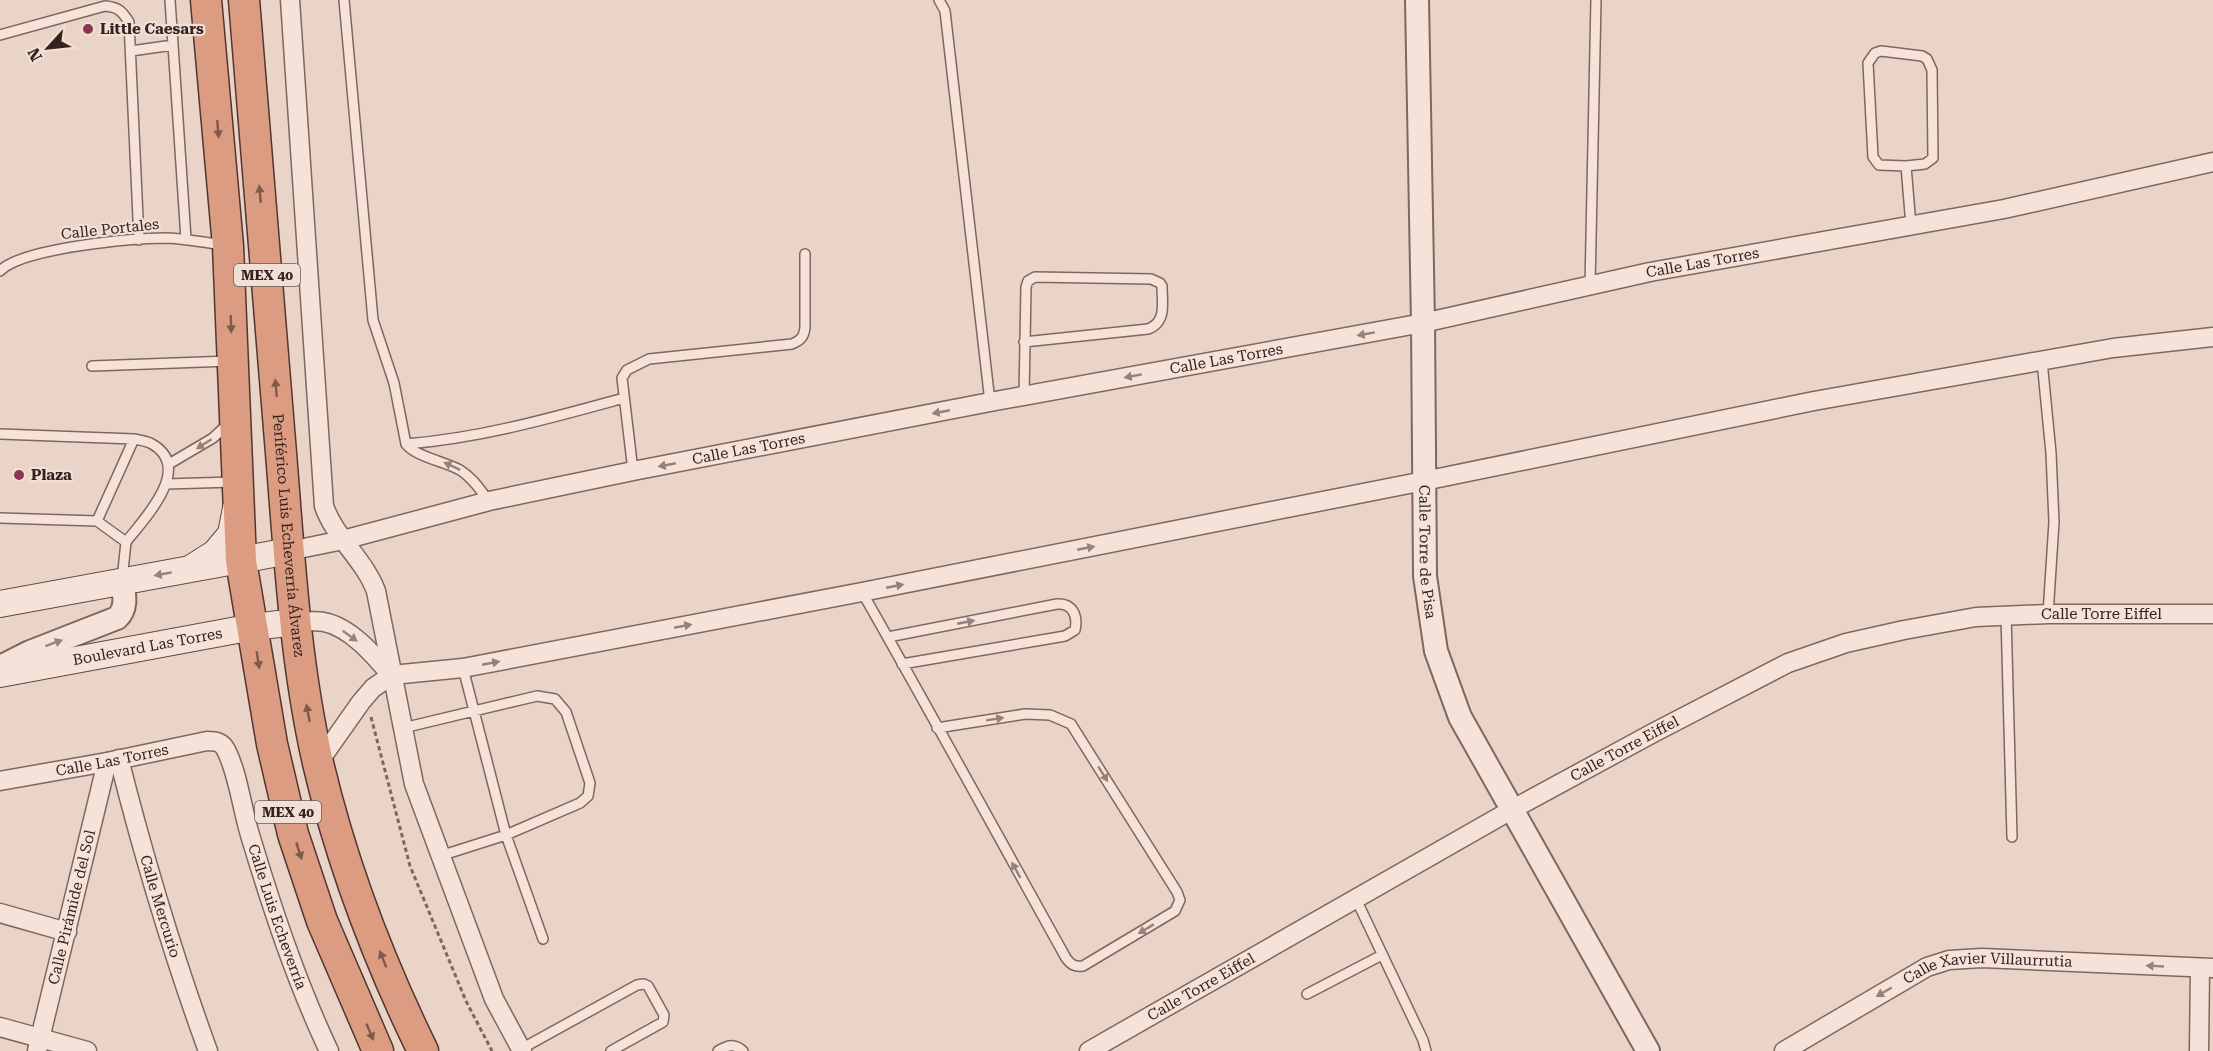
<svg xmlns="http://www.w3.org/2000/svg" width="2213" height="1051" font-family="'Roboto Serif',serif">
  <style>
    .lines { fill: none; stroke-linecap: round; stroke-linejoin: round }
    .service-casing { stroke: #82665e; stroke-width: 12 }
    .minor-casing { stroke: #82665e; stroke-width: 21 }
    .tertiary-casing { stroke: #82665e; stroke-width: 26 }
    .secondary-casing { stroke: #644741; stroke-width: 28 }
    .trunk-casing { stroke: #513632; stroke-width: 33 }
    .path { stroke: #82665e; stroke-width: 3; stroke-dasharray: 4.5 3; stroke-linecap: butt }
    .service { stroke: #f5e3d9; stroke-width: 9 }
    .minor { stroke: #f5e3d9; stroke-width: 18 }
    .tertiary { stroke: #f5e3d9; stroke-width: 22 }
    .secondary { stroke: #f5e3d9; stroke-width: 26 }
    .trunk { stroke: #db9c82; stroke-width: 30 }
    .oneway { fill: #7f594c }
    .oneway2 { fill: #94837c }
    .poi-dot { fill: #8a3551; stroke: #f1e0d5; stroke-width: 2 }
    .labels { text-anchor: middle; dominant-baseline: central; stroke-width: 4.5; stroke-linejoin: round; paint-order: stroke }
    .shield { fill: #f1e0d5; stroke: #6d5c56; stroke-width: 1.5 }
    .shield-label { font-size: 14px; font-weight: bold; fill: #342320 }
    .poi-label { font-size: 15px; font-weight: bold; fill: #342320; stroke: #f1e0d5; text-anchor: start }
    .street-label { font-size: 15px; fill: #342320; stroke: #f1e0d5 }
  </style>
  <rect width="100%" height="100%" fill="#e9d4c7"/>
  <g class="lines">
    <defs>
      <path id="service" d="M170,0L186,239
        M344,0L373,320L394,383L406,444C414,456 446,462 460,470C473,478 480,490 489,501
        M939,0L945,11L990,402
        M0,35L105,6C118,7 122,11 129,22L139,240
        M131,51L173,45
        M1906,166L1925,164L1933,158L1932,70L1927,59L1922,56L1881,51L1875,53L1868,63L1873,157L1879,165L1906,166L1911,226
        M0,271C22,248 133,238 167,238C186,239 204,242 222,245
        M1590,286L1596,0
        M2042,361L2051,453L2054,522L2048,614
        M92,366L230,361
        M1024,396L1026,287L1028,281L1035,277L1151,279L1160,283L1162,286C1162,303 1167,322 1148,329L1024,342
        M0,434L134,439C140,440 147,441 152,444C194,468 144,519 126,542
        M406,444C481,438 551,418 624,398
        M169,464L213,438L229,423
        M633,471L622,378L627,370L649,359L792,344C801,340 804,337 805,327V254
        M166,484L233,482
        M0,518L97,521L126,542L122,580
        M97,521L134,439
        M862,592C931,713 998,836 1066,958C1071,965 1075,967 1083,966L1175,911L1180,900L1177,892L1071,724L1050,715L1025,714L937,728
        M2006,615L2012,837
        M888,637L1057,604C1073,603 1078,616 1075,630L1065,636L902,664
        M463,668L506,835L543,939
        M403,728L537,696L555,699L566,712L590,783L588,796L580,803L506,835L440,856
        M1356,899L1423,1040L1426,1051
        M1307,994L1382,955
        M521,1049L637,985L644,984L648,986L664,1015L663,1022L611,1051
        M718,1051C728,1045 734,1043 743,1051"/>
      <g id="minor">
        <path d="M290,0L324,506C335,538 364,559 376,591L414,784L494,999L522,1051"/>
        <path id="s1" d="M289,551L343,540L489,501L633,471L990,402L1423,323L1650,272L2004,209L2213,162"/>
        <path d="M296,622C305,622 315,620 324,622C350,627 374,655 390,674"/>
        <path id="s2" d="M119,759C144,858 173,955 208,1051"/>
        <path d="M318,763L361,702L373,688L392,675L463,668L862,592L1424,481L1814,401L2113,348L2213,337"/>
        <path id="s3" d="M0,781L107,762L207,741C216,741 222,742 226,750C238,773 242,809 250,835C272,908 296,981 329,1051"/>
        <path d="M0,913L67,932"/>
        <path d="M0,1027L87,1051"/>
        <path id="s4" d="M37,1051L107,762"/>
        <path id="s5" d="M1089,1051L1513,809L1653,733L1788,663L1846,643L1904,630L1976,617L2048,614H2213"/>
        <path id="s6" d="M1784,1051L1927,967L1949,960L1982,958L2213,968"/>
        <path d="M2199,1051L2200,968"/>
      </g>
      <g id="tertiary">
        <path id="s7" d="M1417,0L1423,323L1425,576L1436,651L1460,717L1648,1051"/>
        <path d="M0,667L30,652L117,618C128,608 124,594 122,581"/>
      </g>
      <g id="secondary">
        <path d="M193,567L215,553L231,534L236,508"/>
        <path d="M0,604L289,551"/>
        <path id="s8" d="M0,674L253,627L296,622"/>
      </g>
      <g id="trunk">
        <path d="M206,0L228,246L241,561L272,744L293,834L322,921L378,1051"/>
        <path id="s9" d="M244,0C256,147 268,294 280,441C289,548 294,658 318,763C341,861 379,961 423,1051"/>
      </g>
    </defs>
    <use href="#service" class="service-casing"/>
    <use href="#minor" class="minor-casing"/>
    <use href="#tertiary" class="tertiary-casing"/>
    <use href="#secondary" class="secondary-casing"/>
    <use href="#trunk" class="trunk-casing"/>
    <path class="path" d="M371,717L410,866L466,1001L492,1051"/>
    <use href="#service" class="service"/>
    <use href="#minor" class="minor"/>
    <use href="#tertiary" class="tertiary"/>
    <use href="#secondary" class="secondary"/>
    <use href="#trunk" class="trunk"/>
  </g>
  <defs><path id="oneway-solid" d="M-6-.8H1V-3.2L6.5 0L1 3.2V.8H-6Z" transform="scale(1.5)"/></defs>
  <g class="oneway">
    <use href="#oneway-solid" transform="translate(218 129) rotate(85)"/>
    <use href="#oneway-solid" transform="translate(260 194) rotate(-95)"/>
    <use href="#oneway-solid" transform="translate(231 324) rotate(88)"/>
    <use href="#oneway-solid" transform="translate(276 388) rotate(-95)"/>
    <use href="#oneway-solid" transform="translate(258 660) rotate(81)"/>
    <use href="#oneway-solid" transform="translate(308 713) rotate(-101)"/>
    <use href="#oneway-solid" transform="translate(299 851) rotate(72)"/>
    <use href="#oneway-solid" transform="translate(383 959) rotate(-112)"/>
    <use href="#oneway-solid" transform="translate(370 1032) rotate(67)"/>
  </g>
  <g class="oneway2">
    <use href="#oneway-solid" transform="translate(1366 334) rotate(170)"/>
    <use href="#oneway-solid" transform="translate(1133 376) rotate(170)"/>
    <use href="#oneway-solid" transform="translate(941 412) rotate(169)"/>
    <use href="#oneway-solid" transform="translate(204 444) rotate(148)"/>
    <use href="#oneway-solid" transform="translate(667 465) rotate(169)"/>
    <use href="#oneway-solid" transform="translate(452 466) rotate(-155)"/>
    <use href="#oneway-solid" transform="translate(1086 548) rotate(-11)"/>
    <use href="#oneway-solid" transform="translate(163 574) rotate(170)"/>
    <use href="#oneway-solid" transform="translate(895 586) rotate(-11)"/>
    <use href="#oneway-solid" transform="translate(966 622) rotate(-11)"/>
    <use href="#oneway-solid" transform="translate(683 626) rotate(-11)"/>
    <use href="#oneway-solid" transform="translate(350 636) rotate(36)"/>
    <use href="#oneway-solid" transform="translate(54 643) rotate(-20)"/>
    <use href="#oneway-solid" transform="translate(491 663) rotate(-11)"/>
    <use href="#oneway-solid" transform="translate(995 719) rotate(-9)"/>
    <use href="#oneway-solid" transform="translate(1103 774) rotate(58)"/>
    <use href="#oneway-solid" transform="translate(1016 870) rotate(-119)"/>
    <use href="#oneway-solid" transform="translate(1146 929) rotate(149)"/>
    <use href="#oneway-solid" transform="translate(2155 966) rotate(-177)"/>
    <use href="#oneway-solid" transform="translate(1884 992) rotate(150)"/>
  </g>
  <g class="poi-dot">
    <circle cx="88" cy="29" r="6"/>
    <circle cx="19" cy="475" r="6"/>
  </g>
  <g class="labels">
    <g class="shield">
      <rect x="234" y="264" width="66" height="22" rx="4.5"/>
      <rect x="255" y="801" width="66" height="22" rx="4.5"/>
    </g>
    <g class="shield-label">
      <text x="267" y="275">MEX 40</text>
      <text x="288" y="812">MEX 40</text>
    </g>
    <g class="poi-label">
      <text x="100" y="29">Little Caesars</text>
      <text x="31" y="475">Plaza</text>
    </g>
    <g class="street-label">
      <text transform="translate(110 229) rotate(-6)">Calle Portales</text>
      <text stroke="none"><textPath href="#s1" startOffset="1443">Calle Las Torres</textPath></text>
      <text stroke="none"><textPath href="#s1" startOffset="957">Calle Las Torres</textPath></text>
      <text stroke="none"><textPath href="#s1" startOffset="471">Calle Las Torres</textPath></text>
      <text stroke="none"><textPath href="#s9" startOffset="537">Periférico Luis Echeverría Álvarez</textPath></text>
      <text stroke="none"><textPath href="#s7" startOffset="552">Calle Torre de Pisa</textPath></text>
      <text stroke="none"><textPath href="#s5" startOffset="1119">Calle Torre Eiffel</textPath></text>
      <text stroke="none"><textPath href="#s8" startOffset="150">Boulevard Las Torres</textPath></text>
      <text stroke="none"><textPath href="#s5" startOffset="615">Calle Torre Eiffel</textPath></text>
      <text stroke="none"><textPath href="#s3" startOffset="114">Calle Las Torres</textPath></text>
      <text stroke="none"><textPath href="#s2" startOffset="153">Calle Mercurio</textPath></text>
      <text stroke="none"><textPath href="#s4" startOffset="148">Calle Pirámide del Sol</textPath></text>
      <text stroke="none"><textPath href="#s3" startOffset="408">Calle Luis Echeverría</textPath></text>
      <text stroke="none"><textPath href="#s6" startOffset="226">Calle Xavier Villaurrutia</textPath></text>
      <text stroke="none"><textPath href="#s5" startOffset="129">Calle Torre Eiffel</textPath></text>
    </g>
  </g>
  <g transform="translate(48 48) rotate(243)" stroke="#f1e0d5" stroke-width="4.5" paint-order="stroke">
  <path d="M0-4.5L10 22L0 15L-10 22Z" fill="#342320"/>
  <text y="-9" font-size="16" font-weight="bold" text-anchor="middle" fill="#342320">N</text>
  </g>
</svg>
